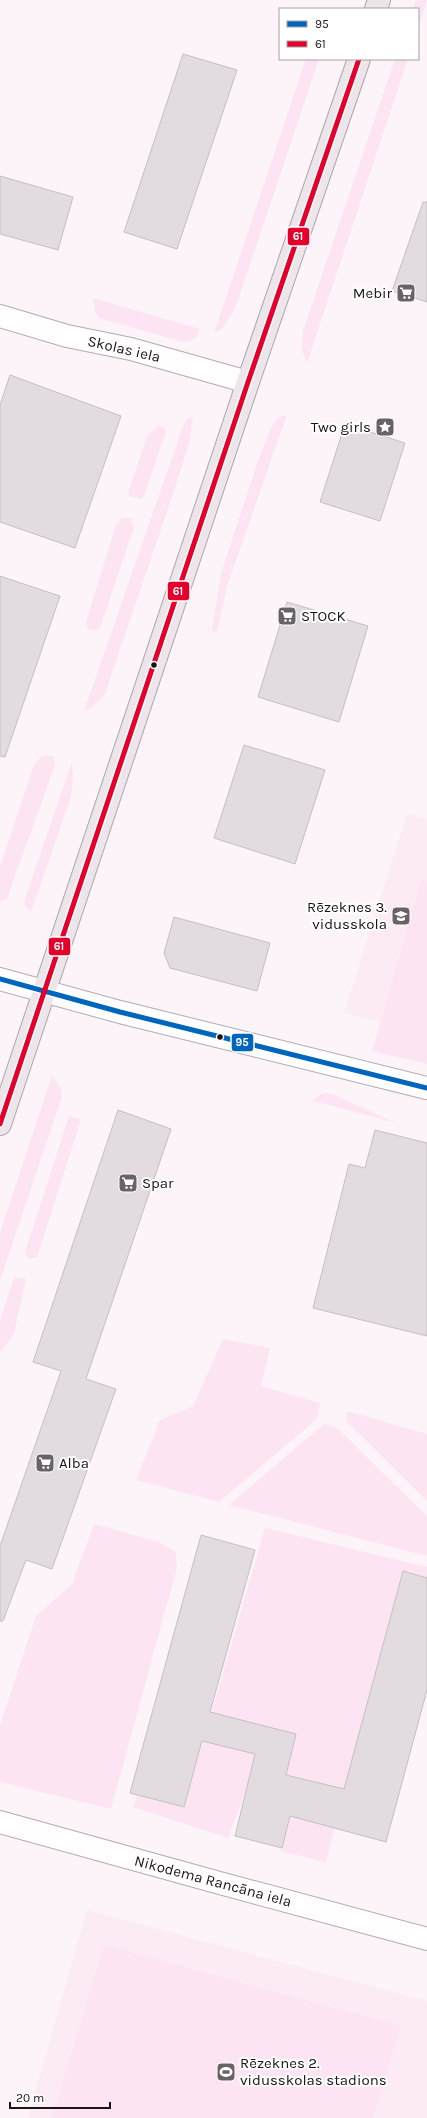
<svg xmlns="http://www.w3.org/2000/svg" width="427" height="2118" font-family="Karla,sans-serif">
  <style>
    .built { fill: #fcebf5 }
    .grass { fill: #fde4f3 }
    .building { fill: #e2dbdf; stroke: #c5bfc2 }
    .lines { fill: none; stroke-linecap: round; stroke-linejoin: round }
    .street-casing { stroke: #b2acaf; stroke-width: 24 }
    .primary-casing { stroke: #b0a4ac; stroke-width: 24 }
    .street { stroke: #fffdfe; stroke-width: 22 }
    .primary { stroke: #ece6ea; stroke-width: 22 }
    .bus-1-casing { stroke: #fff; stroke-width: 8 }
    .bus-2-casing { stroke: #fff; stroke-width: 8 }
    .bus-1 { stroke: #0065bd; stroke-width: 5 }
    .bus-2 { stroke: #e4002b; stroke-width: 5 }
    .bus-dot { fill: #1a1417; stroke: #fff; stroke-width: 1.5 }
    .labels { text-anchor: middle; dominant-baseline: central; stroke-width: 4; stroke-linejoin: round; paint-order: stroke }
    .poi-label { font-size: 15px; fill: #1a1417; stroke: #fff; text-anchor: start }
    .street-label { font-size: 15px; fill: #1a1417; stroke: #fff }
    .line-badge { stroke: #fff; stroke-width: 1.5 }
    .badge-label { font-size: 11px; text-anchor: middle; font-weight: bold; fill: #fff }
  </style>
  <rect width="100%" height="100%" fill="#fcf4f8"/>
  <path class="built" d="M407,814L427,819V1033L344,1013Z
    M87,1910L427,2001V2118H28Z"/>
  <path class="grass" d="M416,0H427L418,29V9H413Z
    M306,59H319L235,309L222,329L214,333Z
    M395,59H408L307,363L302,351L303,331Z
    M93,298L200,329C197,339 193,340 183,342L99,318L95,312Z
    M287,415L227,586L217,631H212L221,573L258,461L270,430L276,420L282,416Z
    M193,416L190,440L174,491L105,694L92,708L84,711L183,426L187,419Z
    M158,426L165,428L166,432L144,496L141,499L129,496L128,493L147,436Z
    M122,518H131L134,528L101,625L98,631L88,629L86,622L116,525Z
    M47,755L54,757L55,765L7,899L0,901V867L34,765L41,757Z
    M72,762L73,776L71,797L31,912L25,906L24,901Z
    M421,880L427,881V1064L372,1051Z
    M52,1075L61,1089L62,1097L0,1281V1233Z
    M328,1093L337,1096L396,1123L313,1101L321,1094Z
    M69,1116L81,1120L37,1257L29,1259L25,1252Z
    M14,1277L26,1279L14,1334L0,1352V1322Z
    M223,1339L270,1348L261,1386L320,1403L317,1419L219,1502L136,1480L160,1420L193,1406Z
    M347,1411L427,1434V1501L346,1421Z
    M324,1424L337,1428L427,1516V1556L229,1505Z
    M94,1524L159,1542L176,1552L177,1568L111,1809L0,1782V1725L36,1616L72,1584Z
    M265,1528L427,1567V1578L403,1571L326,1862L281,1851L291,1812L309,1781L287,1775L282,1795L247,1787L228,1838L133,1807L137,1795L184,1807Z
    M104,1945L401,2026L373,2118H52Z"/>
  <path class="building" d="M183,54L237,70L177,249L124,232Z
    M0,176L73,197L58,250L0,234Z
    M423,202H427V302L392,291Z
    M10,375L121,416L75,548L0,522V405Z
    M345,424L405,443L380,521L320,502Z
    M0,576L60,596L5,757L0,756Z
    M287,602L368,626L339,722L258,697Z
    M244,745L325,770L295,864L214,838Z
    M174,917L270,943L257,991L170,968L164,953Z
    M118,1110L171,1129L86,1379L116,1389L52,1569L26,1560L3,1621H0V1546L61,1371L33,1362Z
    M375,1130L427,1143V1336L313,1308L349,1164L365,1168Z
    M201,1535L255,1550L210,1712L296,1734L286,1775L344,1789L403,1571L427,1578V1690L386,1842L290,1816L282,1848L235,1836L255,1754L202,1741L184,1807L130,1793Z"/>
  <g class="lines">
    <defs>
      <path id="street" d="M0,316L67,336L131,349L248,382
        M0,979L120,1012L427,1088
        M0,1822L216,1882L427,1939"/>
      <path id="primary" d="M376,9L379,0
        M0,1124L248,382L359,59"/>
    </defs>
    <use href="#street" class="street-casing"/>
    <use href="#primary" class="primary-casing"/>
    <use href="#street" class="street"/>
    <use href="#primary" class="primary"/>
    <defs>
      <path id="bus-1" d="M0,979L120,1012L427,1088"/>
      <path id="bus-2" d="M0,1124L248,382L359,59"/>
    </defs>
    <use href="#bus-1" class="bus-1-casing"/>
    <use href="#bus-2" class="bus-2-casing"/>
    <use href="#bus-1" class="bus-1"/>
    <use href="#bus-2" class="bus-2"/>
  </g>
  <defs>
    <symbol id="supermarket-square" viewBox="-11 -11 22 22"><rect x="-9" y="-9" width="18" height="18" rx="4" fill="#696266" stroke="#fff"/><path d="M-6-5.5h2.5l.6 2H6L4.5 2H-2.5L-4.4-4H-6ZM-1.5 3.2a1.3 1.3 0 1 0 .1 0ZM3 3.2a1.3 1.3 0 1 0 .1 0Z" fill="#fff"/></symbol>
    <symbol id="sight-square" viewBox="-11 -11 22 22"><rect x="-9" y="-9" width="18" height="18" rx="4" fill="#696266" stroke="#fff"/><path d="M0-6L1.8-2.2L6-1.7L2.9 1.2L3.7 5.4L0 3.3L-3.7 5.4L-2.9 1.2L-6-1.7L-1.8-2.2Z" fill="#fff"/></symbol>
    <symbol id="school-square" viewBox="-11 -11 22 22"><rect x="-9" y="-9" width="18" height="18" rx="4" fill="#696266" stroke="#fff"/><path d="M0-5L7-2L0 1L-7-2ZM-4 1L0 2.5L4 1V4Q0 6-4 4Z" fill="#fff"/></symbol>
    <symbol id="stadium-square" viewBox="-11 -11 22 22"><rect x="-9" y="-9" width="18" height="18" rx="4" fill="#696266" stroke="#fff"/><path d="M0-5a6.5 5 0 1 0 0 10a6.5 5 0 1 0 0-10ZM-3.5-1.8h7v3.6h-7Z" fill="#fff"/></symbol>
  </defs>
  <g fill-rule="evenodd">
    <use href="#supermarket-square" x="395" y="282" width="22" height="22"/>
    <use href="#sight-square" x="374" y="416" width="22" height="22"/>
    <use href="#supermarket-square" x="276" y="605" width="22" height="22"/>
    <use href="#school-square" x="390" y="905" width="22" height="22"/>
    <use href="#supermarket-square" x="117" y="1172" width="22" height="22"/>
    <use href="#supermarket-square" x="34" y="1452" width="22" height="22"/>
    <use href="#stadium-square" x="215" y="2061" width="22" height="22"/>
  </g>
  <g class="bus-dot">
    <circle cx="154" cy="665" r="3.5"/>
    <circle cx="220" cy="1037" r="3.5"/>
  </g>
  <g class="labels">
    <g class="poi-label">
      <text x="392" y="293" text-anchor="end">Mebir</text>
      <text x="371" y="427" text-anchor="end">Two girls</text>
      <text x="301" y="616">STOCK</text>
      <text x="387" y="907" text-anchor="end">Rēzeknes 3.<tspan x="387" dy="17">vidusskola</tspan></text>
      <text x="142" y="1183">Spar</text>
      <text x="59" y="1463">Alba</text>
      <text x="240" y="2063">Rēzeknes 2.<tspan x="240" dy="17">vidusskolas stadions</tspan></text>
    </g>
    <g class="street-label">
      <text transform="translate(124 349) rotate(13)">Skolas iela</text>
      <text transform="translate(213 1881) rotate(15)">Nikodema Rancāna iela</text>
    </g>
  </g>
  <g class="line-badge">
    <rect x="287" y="227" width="23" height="19" rx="4" fill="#e4002b"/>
    <rect x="167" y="581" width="23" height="20" rx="4" fill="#e4002b"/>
    <rect x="48" y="937" width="23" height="19" rx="4" fill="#e4002b"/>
    <rect x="231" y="1033" width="23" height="19" rx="4" fill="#0065bd"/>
  </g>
  <g class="badge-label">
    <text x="298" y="240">61</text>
    <text x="178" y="595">61</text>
    <text x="59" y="950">61</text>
    <text x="242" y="1046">95</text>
  </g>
  <rect x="279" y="8" width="140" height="52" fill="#ffffff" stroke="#a3a1a2"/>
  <rect x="287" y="21" width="20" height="6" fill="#0065bd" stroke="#a3a1a2"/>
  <text x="315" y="28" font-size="12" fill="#1a1417">95</text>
  <rect x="287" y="41" width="20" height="6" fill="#e4002b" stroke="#a3a1a2"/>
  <text x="315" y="48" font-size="12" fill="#1a1417">61</text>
  <path d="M10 2102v6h100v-6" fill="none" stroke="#1a1417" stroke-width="2"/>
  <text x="16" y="2102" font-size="12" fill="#1a1417" stroke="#ffffff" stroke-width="3" paint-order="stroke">20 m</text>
</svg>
